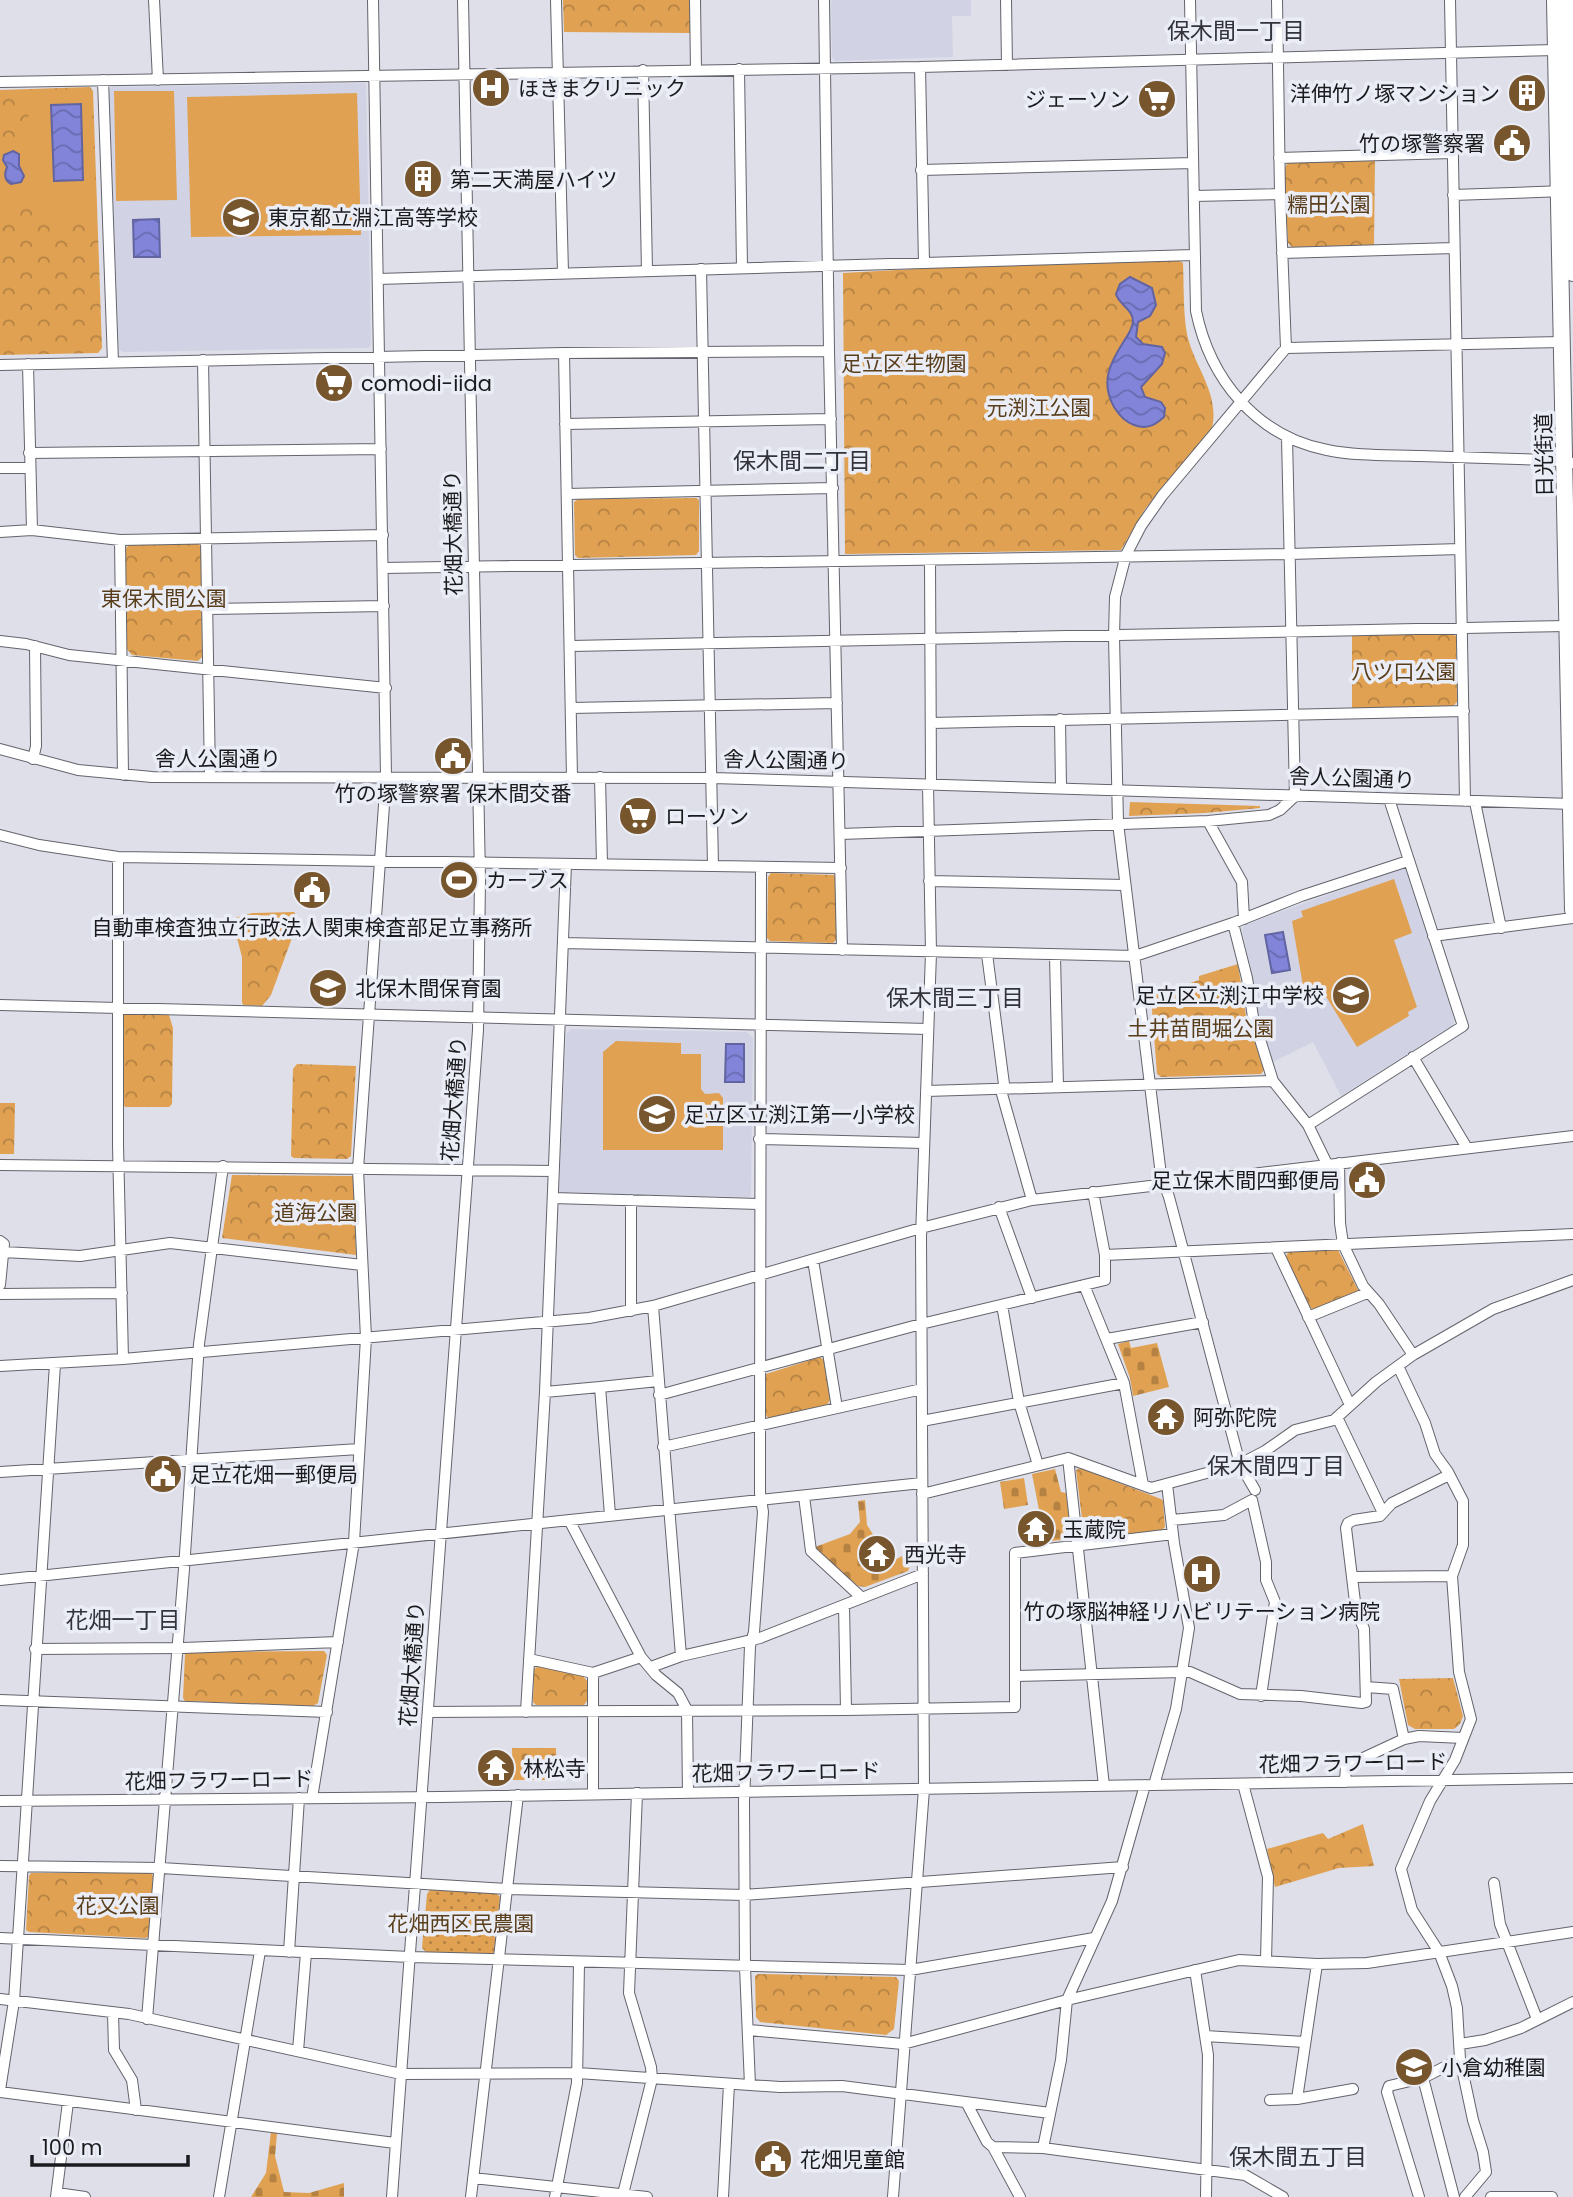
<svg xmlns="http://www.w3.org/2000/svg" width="1573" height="2197" font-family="Poppins,'Noto Sans JP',sans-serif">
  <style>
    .built { fill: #d1d3e4 }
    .grass { fill: url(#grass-dots) }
    .cemetery { fill: url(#cemetery-stones) }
    .park { fill: url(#park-crowns) }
    .pitch { fill: #e0a152 }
    .water { fill: url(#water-waves); stroke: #6264a1; stroke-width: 2 }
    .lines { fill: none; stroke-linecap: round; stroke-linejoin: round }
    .minor-casing { stroke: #63646c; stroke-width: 12 }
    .highway-casing { stroke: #63646c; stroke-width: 18 }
    .minor { stroke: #fff; stroke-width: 10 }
    .highway { stroke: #fff; stroke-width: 16 }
    .labels { text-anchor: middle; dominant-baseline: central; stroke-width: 7; stroke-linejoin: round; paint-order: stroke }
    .poi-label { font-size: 21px; fill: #1a1b1e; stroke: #ebedf6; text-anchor: start }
    .park-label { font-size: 21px; fill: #593e1b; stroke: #ebedf6 }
    .street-label { font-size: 21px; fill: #1a1b1e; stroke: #ebedf6 }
    .neighbourhood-label { font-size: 23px; fill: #33333b; stroke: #ebedf6 }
  </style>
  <defs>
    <pattern id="grass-dots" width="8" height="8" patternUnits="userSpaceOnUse" patternTransform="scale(1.75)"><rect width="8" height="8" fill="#e0a152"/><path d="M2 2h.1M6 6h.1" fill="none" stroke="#b58243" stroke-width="1.8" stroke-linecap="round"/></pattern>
    <pattern id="cemetery-stones" width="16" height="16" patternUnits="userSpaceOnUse" patternTransform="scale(1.75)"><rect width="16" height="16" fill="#e0a152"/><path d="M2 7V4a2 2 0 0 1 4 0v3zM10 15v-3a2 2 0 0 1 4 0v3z" fill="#b58243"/></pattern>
    <pattern id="park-crowns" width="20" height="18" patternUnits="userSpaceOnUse" patternTransform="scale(1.75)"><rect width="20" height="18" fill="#e0a152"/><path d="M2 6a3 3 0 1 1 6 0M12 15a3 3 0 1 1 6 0" fill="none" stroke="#b58243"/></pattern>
    <pattern id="water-waves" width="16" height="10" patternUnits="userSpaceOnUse" patternTransform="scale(1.75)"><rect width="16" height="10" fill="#8184d9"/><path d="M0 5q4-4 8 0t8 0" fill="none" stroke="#696baf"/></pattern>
  </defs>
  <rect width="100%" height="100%" fill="#dedfe9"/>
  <path class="built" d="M831,0H971V16H952L953,57L835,61L832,57Z
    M366,83L371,345L369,348L123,352L119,350L109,90L112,87Z
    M1402,868L1408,870L1454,1020L1453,1025L1341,1096L1313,1042L1273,1062L1258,1015L1252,975L1242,929L1244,925Z
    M571,1029L747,1032L753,1038L751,1196L748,1197L562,1193L559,1191L566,1034Z"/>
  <path class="grass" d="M430,1890L496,1893L500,1897L494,1952L490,1955L426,1952L422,1948L427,1894Z"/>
  <path class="cemetery" d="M1129,1341L1131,1348L1157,1343L1169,1387L1133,1396L1130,1378L1118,1344Z
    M1055,1469L1061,1492L1066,1493L1071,1536L1068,1539L1052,1541L1048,1514L1040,1515L1032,1474Z
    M1024,1478L1028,1505L1004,1509L1000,1482Z
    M865,1500L867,1525L874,1536L858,1548L873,1572L902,1556L905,1565L911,1564L908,1571L865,1587L858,1586L816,1550L815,1547L850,1534L860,1522L858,1501Z
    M512,1748H556L557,1780H513Z
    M271,2132L277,2133L275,2156L284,2192L309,2193L344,2183V2197H251L266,2173Z"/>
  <path class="park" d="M563,0H690V33L564,32Z
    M90,87L93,91L102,348L98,353L0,355V90Z
    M1375,160L1374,245L1292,247L1288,243L1284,170L1288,162Z
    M1169,255L1183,263C1184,286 1183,312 1187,334C1194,367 1220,393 1212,428L1145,509L1121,550L845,554L843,273Z
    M696,498L699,500V551L696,555L578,558L575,555L574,502L578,499Z
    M198,543L201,547L202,657L198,661L132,655L126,648L125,549L130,544Z
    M1449,633L1456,636L1457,702L1453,706L1352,709V635Z
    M1130,802L1260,806V808L1205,813L1129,816Z
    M771,873L834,875L836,878V940L833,943L770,941L767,938L768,877Z
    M294,912L299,919L271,995L262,1006L243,1005L242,1002V957L232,919L252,913Z
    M1238,964L1246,1016L1264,1070L1261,1074L1161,1077L1157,1074L1151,996L1199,980V976Z
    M125,1012L169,1015L173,1028L172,1104L169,1107H125L123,1103V1017Z
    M297,1064L356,1066L351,1156L347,1159L294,1158L291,1156L293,1069Z
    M0,1103H15L14,1154H0Z
    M232,1175L354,1176L356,1255L222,1238Z
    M1338,1250L1359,1292L1314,1309L1310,1308L1286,1257L1288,1252Z
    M820,1357L824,1360L830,1400L826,1406L768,1418L766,1415V1374Z
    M1080,1468L1161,1499L1163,1501L1165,1527L1162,1530L1088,1538L1084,1535L1076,1470Z
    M324,1651L327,1655L318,1703L313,1706L185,1701L183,1698L185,1654L188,1652Z
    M539,1666L583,1676L587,1681V1701L584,1705H536L533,1702L534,1669Z
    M1453,1678L1463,1716L1460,1724L1454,1729H1415L1408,1725L1399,1679Z
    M1363,1824L1374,1866L1339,1868L1275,1887L1267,1849L1323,1833L1328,1839Z
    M31,1873H151L153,1876L149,1936L146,1938L29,1932L26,1930L29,1876Z
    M758,1974L896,1977L899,1981L894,2029L886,2035L760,2022L756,2017L755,1976Z"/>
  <path class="pitch" d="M114,91H174L177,200L116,201Z
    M91,92L97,216L82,217V220L70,221L69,217H53L52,203L0,202V138L30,137L27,93Z
    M357,93L361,235L191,237L187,97Z
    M1394,879L1412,933L1394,940L1417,1007L1408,1012L1409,1016L1357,1047L1327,998L1320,996L1306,1004L1292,921L1303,917L1301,911Z
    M616,1041L681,1043V1054H701V1089L705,1094L719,1093L723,1098V1150H603V1052Z"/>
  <path class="water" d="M81,104L83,180L54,181L51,105Z
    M13,151L19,154V166L24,176L21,182L11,184C4,180 4,174 7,167L3,160L4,155Z
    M159,219L160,257H134L133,220Z
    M1130,277L1152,288L1156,305L1150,316L1138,322L1136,337L1143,344L1162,347L1165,353L1162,364L1141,387L1145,397L1161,402L1165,408L1164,417C1155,425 1147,430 1134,425C1125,422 1119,415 1114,407C1100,382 1110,363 1124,341C1128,335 1133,328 1133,321C1133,309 1119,305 1116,294L1120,284Z
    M1283,932L1290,970L1272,973L1265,935Z
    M726,1044H744V1082H725Z"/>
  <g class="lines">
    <defs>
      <path id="minor" d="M154,0L158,80
        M556,0L563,273
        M695,0L696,70
        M824,0L829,351L842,950
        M1006,0L1007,65
        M1190,0L1196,311C1210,379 1256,436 1327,450C1356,456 1387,455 1417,456C1462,457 1507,459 1551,460L1573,463
        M1450,0L1465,801
        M920,67L924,263
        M739,69L742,268
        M643,70L647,271
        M103,80L113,362
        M0,82L920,67L1556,50
        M1279,158L1452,153
        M921,170L1193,163
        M1453,195L1565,191
        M1194,196L1280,194
        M1282,253L1454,248
        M701,269L713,866
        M378,279L1194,255
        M1286,348L1562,342
        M564,353L572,778
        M203,360L210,777
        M28,364L32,530
        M0,365L564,353L829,351
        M565,424L831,419
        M29,453L381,449
        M0,468H30
        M567,494L833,488
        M0,532L32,530L120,540L383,535
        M120,540L123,775
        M930,560L931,784
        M383,568L1290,554L1460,549
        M207,609L384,606
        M0,641L26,644L69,655L386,688
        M571,646L1567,626
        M571,708L837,703
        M1060,719L1061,788
        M931,723L1464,711
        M0,749L78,770L152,777L712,778L1573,804
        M33,759L36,746L35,646
        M600,777L602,864
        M1475,802L1501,928
        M1208,821L1242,882L1244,919
        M841,834L1208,821L1269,815L1280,810L1295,796L1287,437
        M0,835L39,845L118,857L841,868
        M118,857V1145L123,1359
        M929,881L1125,885
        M1233,923L1247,978L1253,1017L1273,1081L1308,1125L1327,1164
        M1433,936L1573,918
        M564,943L1135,956L1233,923L1301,896L1408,861
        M987,954L1004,1084L1002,1094L1032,1200
        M1055,956L1058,1087
        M0,1005L928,1029
        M1413,1057L1467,1148
        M926,1091L1273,1081
        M1308,1125L1463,1026L1389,799
        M759,1139L924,1143
        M1339,1163L1340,1223L1343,1244L1363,1286L1379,1304L1413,1355
        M0,1165L554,1171
        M553,1198L759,1204
        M999,1207L1032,1298
        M0,1241L4,1244L0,1285
        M1276,1248L1350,1405
        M3,1252L80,1256L170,1243L362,1265
        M1105,1255L1573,1234
        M813,1260L837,1408
        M1084,1285L1124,1383L1143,1485
        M0,1294L122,1293
        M1002,1305L1019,1402L1038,1465
        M653,1306L681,1656
        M631,1311V1200
        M1308,1317L1367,1293
        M1107,1339L1203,1322
        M0,1366L123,1359L589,1318L653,1306L921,1228L1032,1200L1573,1136
        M1398,1366L1425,1423L1435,1454L1448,1472L1463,1501V1545L1452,1576L1459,1672L1471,1719L1455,1760L1430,1801L1401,1869L1412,1910L1439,1952L1452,1986L1457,2008L1460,2059L1473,2120L1483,2152L1486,2172L1465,2197
        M545,1392L600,1387
        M659,1395L921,1324L1105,1280V1255L1093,1192
        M1337,1417L1383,1513
        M922,1421L1124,1383
        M663,1447L922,1389
        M1068,1458L1104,1786
        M0,1472L359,1449
        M1255,1490L1240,1464L1169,1197L1161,1175L1118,823L1114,636L1115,597L1126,555L1141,526L1162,496L1286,348L1280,194L1277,0
        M922,1494L1068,1458L1151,1488L1240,1464L1265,1451L1295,1430L1334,1420L1376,1382L1413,1355L1493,1309L1573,1280
        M804,1496L811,1551L861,1597
        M610,1515L600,1387L658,1381
        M569,1520L641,1657L656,1675L678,1693L687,1710L688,1793
        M1172,1520L1224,1515L1252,1500L1266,1562V1580L1275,1602L1261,1696
        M1353,1577L1452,1576
        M0,1580L922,1483
        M844,1605L846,1710
        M35,1649L183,1648L338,1642
        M529,1659L593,1673L641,1657
        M651,1667L681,1656L760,1638L923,1574
        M1015,1676L1183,1672H1190L1240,1694L1301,1696L1362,1703L1366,1702L1364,1629L1356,1610L1346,1528L1348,1523L1354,1520L1380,1516L1392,1503L1449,1475
        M1366,1687L1393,1689L1404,1739
        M0,1700L327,1712
        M428,1712L846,1710L1015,1707V1553L1173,1534
        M526,1712L545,1392L566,864
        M1345,1782L1346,1766L1404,1739L1419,1736L1463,1738
        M1243,1784L1268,1877L1266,1961
        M1154,1785L1176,1709L1189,1628L1174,1543L1167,1484
        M593,1794V1673
        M312,1798L354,1542L366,1338L358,1169L386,777L373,0
        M0,1801L441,1797L1573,1778
        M0,1866L161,1868L507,1889L744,1895L1123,1867
        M1494,1883L1500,1924L1537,2019
        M0,1938L410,1957L910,1970L1094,1938
        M289,1952L299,1798
        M1195,1970L1208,2055L1206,2197
        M0,1999L129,2014L401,2074L578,2073L780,2087L842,2086L1050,2113
        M113,2013L114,2050L132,2080L136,2110
        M147,2019L184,1569L199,1344L223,1166
        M749,2030L903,2044L1067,2000L1239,1960L1317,1964L1367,1963L1573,1932
        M1205,2036L1305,2042
        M1460,2044L1485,2040L1521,2028L1573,2002
        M298,2051L306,1953
        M750,2085L745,1967L744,1802L750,1646L754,1632L763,1512L760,1493V1425L761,867
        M0,2090L14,2001L55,1364
        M0,2092L395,2143
        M1297,2099L1317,1964
        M1270,2100L1297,2099L1353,2089
        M966,2102L987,2142L993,2147L1020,2197
        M993,2147L1043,2148L1245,2175L1283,2197
        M1043,2148L1061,2060L1067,2000L1112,1901L1145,1785
        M473,2178L647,2197
        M57,2193L85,2197
        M623,2194L652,2079L651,2067L629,1993L637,1793
        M56,2197L68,2102
        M219,2197L260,1951
        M392,2197L478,1030L480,879L463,0
        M471,2197L518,1795
        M555,2197L577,2083L579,1963
        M723,2197L729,2084
        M893,2197L924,1789L921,1237L931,953L928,784
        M1419,2197L1387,2092L1389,2086L1423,2078
        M1454,2197L1423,2078L1460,2059
        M1491,2197H1552"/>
      <path id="highway" d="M1555,0L1573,910
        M1569,0L1573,273"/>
    </defs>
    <use href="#minor" class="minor-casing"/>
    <use href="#highway" class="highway-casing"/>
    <use href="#minor" class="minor"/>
    <use href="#highway" class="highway"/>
  </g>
  <defs>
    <symbol id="hospital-disc" viewBox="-11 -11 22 22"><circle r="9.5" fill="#77562d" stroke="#ebedf6"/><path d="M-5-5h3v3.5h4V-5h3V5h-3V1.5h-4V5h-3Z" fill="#fff"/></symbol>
    <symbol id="building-disc" viewBox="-11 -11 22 22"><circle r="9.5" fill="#77562d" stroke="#ebedf6"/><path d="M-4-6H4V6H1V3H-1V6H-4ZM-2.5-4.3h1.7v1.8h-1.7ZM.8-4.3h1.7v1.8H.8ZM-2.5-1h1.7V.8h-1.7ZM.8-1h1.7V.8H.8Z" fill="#fff"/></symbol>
    <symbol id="supermarket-disc" viewBox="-11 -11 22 22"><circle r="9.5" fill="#77562d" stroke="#ebedf6"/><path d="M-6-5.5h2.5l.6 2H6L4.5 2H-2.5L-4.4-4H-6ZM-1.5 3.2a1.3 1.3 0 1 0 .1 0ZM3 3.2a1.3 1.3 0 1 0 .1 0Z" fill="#fff"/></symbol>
    <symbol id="civic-disc" viewBox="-11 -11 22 22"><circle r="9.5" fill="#77562d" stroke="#ebedf6"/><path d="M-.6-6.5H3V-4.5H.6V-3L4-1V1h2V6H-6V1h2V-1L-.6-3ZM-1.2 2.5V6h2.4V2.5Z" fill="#fff"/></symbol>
    <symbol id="school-disc" viewBox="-11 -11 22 22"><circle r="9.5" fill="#77562d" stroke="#ebedf6"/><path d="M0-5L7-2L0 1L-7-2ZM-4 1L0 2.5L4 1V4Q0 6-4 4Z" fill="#fff"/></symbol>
    <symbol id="stadium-disc" viewBox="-11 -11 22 22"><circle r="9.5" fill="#77562d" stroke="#ebedf6"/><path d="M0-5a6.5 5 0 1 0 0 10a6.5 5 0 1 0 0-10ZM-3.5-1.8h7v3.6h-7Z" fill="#fff"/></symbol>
    <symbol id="temple-disc" viewBox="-11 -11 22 22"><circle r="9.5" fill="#77562d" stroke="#ebedf6"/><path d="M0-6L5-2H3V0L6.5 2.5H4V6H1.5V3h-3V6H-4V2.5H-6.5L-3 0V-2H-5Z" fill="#fff"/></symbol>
  </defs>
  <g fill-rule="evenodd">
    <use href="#hospital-disc" x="469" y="66" width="44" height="44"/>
    <use href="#building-disc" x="1505" y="71" width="44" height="44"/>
    <use href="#supermarket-disc" x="1135" y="77" width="44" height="44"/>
    <use href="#civic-disc" x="1490" y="121" width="44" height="44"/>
    <use href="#building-disc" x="401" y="157" width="44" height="44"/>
    <use href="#school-disc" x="219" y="195" width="44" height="44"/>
    <use href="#supermarket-disc" x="312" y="361" width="44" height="44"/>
    <use href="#civic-disc" x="431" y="734" width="44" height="44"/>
    <use href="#supermarket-disc" x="616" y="794" width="44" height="44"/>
    <use href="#stadium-disc" x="437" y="858" width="44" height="44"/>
    <use href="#civic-disc" x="290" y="868" width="44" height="44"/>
    <use href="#school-disc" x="306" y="966" width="44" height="44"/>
    <use href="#school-disc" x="1329" y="973" width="44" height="44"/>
    <use href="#school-disc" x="635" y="1092" width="44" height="44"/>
    <use href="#civic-disc" x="1345" y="1158" width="44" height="44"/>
    <use href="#temple-disc" x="1144" y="1395" width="44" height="44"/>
    <use href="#civic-disc" x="141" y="1452" width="44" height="44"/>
    <use href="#temple-disc" x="1014" y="1507" width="44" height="44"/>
    <use href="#temple-disc" x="855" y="1532" width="44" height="44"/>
    <use href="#hospital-disc" x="1180" y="1552" width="44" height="44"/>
    <use href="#temple-disc" x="474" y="1746" width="44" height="44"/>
    <use href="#school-disc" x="1392" y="2045" width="44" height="44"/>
    <use href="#civic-disc" x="751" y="2137" width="44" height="44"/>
  </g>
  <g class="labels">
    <g class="poi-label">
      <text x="518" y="88">ほきまクリニック</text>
      <text x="1500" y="93" text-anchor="end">洋伸竹ノ塚マンション</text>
      <text x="1130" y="99" text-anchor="end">ジェーソン</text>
      <text x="1485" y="143" text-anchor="end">竹の塚警察署</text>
      <text x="450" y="179">第二天満屋ハイツ</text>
      <text x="268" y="217">東京都立淵江高等学校</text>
      <text x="361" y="383">comodi-iida</text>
      <text x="453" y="793" text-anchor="middle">竹の塚警察署 保木間交番</text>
      <text x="665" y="816">ローソン</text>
      <text x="486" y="880">カーブス</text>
      <text x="312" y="927" text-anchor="middle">自動車検査独立行政法人関東検査部足立事務所</text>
      <text x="355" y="988">北保木間保育園</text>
      <text x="1324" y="995" text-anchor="end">足立区立渕江中学校</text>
      <text x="684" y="1114">足立区立渕江第一小学校</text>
      <text x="1340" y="1180" text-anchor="end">足立保木間四郵便局</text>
      <text x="1193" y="1417">阿弥陀院</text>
      <text x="190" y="1474">足立花畑一郵便局</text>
      <text x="1063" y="1529">玉蔵院</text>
      <text x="904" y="1554">西光寺</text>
      <text x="1202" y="1611" text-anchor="middle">竹の塚脳神経リハビリテーション病院</text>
      <text x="523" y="1768">林松寺</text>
      <text x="1441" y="2067">小倉幼稚園</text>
      <text x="800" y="2159">花畑児童館</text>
    </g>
    <g class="park-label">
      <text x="1329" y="204">糯田公園</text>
      <text x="904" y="363">足立区生物園</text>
      <text x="1039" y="407">元渕江公園</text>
      <text x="164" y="598">東保木間公園</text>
      <text x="1404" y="671">八ツ口公園</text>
      <text x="1201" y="1028">土井苗間堀公園</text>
      <text x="316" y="1212">道海公園</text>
      <text x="118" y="1905">花又公園</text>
      <text x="461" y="1923">花畑西区民農園</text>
    </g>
    <g class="street-label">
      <text transform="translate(1544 455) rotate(-91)">日光街道</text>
      <text transform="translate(453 533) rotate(-91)">花畑大橋通り</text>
      <text x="218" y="758">舎人公園通り</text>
      <text transform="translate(786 760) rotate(1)">舎人公園通り</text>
      <text transform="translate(1352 778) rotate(2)">舎人公園通り</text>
      <text transform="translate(454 1099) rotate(-86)">花畑大橋通り</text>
      <text transform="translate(412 1664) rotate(-86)">花畑大橋通り</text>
      <text transform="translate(1353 1763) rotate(-1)">花畑フラワーロード</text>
      <text transform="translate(786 1772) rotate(-1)">花畑フラワーロード</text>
      <text transform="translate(219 1780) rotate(-1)">花畑フラワーロード</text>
    </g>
    <g class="neighbourhood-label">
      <text x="1236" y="31">保木間一丁目</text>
      <text x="802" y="461">保木間二丁目</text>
      <text x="955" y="998">保木間三丁目</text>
      <text x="1276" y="1466">保木間四丁目</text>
      <text x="123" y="1620">花畑一丁目</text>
      <text x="1298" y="2157">保木間五丁目</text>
    </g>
  </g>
  <path d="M32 2155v10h156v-10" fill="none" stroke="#1a1b1e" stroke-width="3.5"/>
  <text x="42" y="2155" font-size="21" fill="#1a1b1e" stroke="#ebedf6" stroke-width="5" paint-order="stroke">100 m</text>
</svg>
